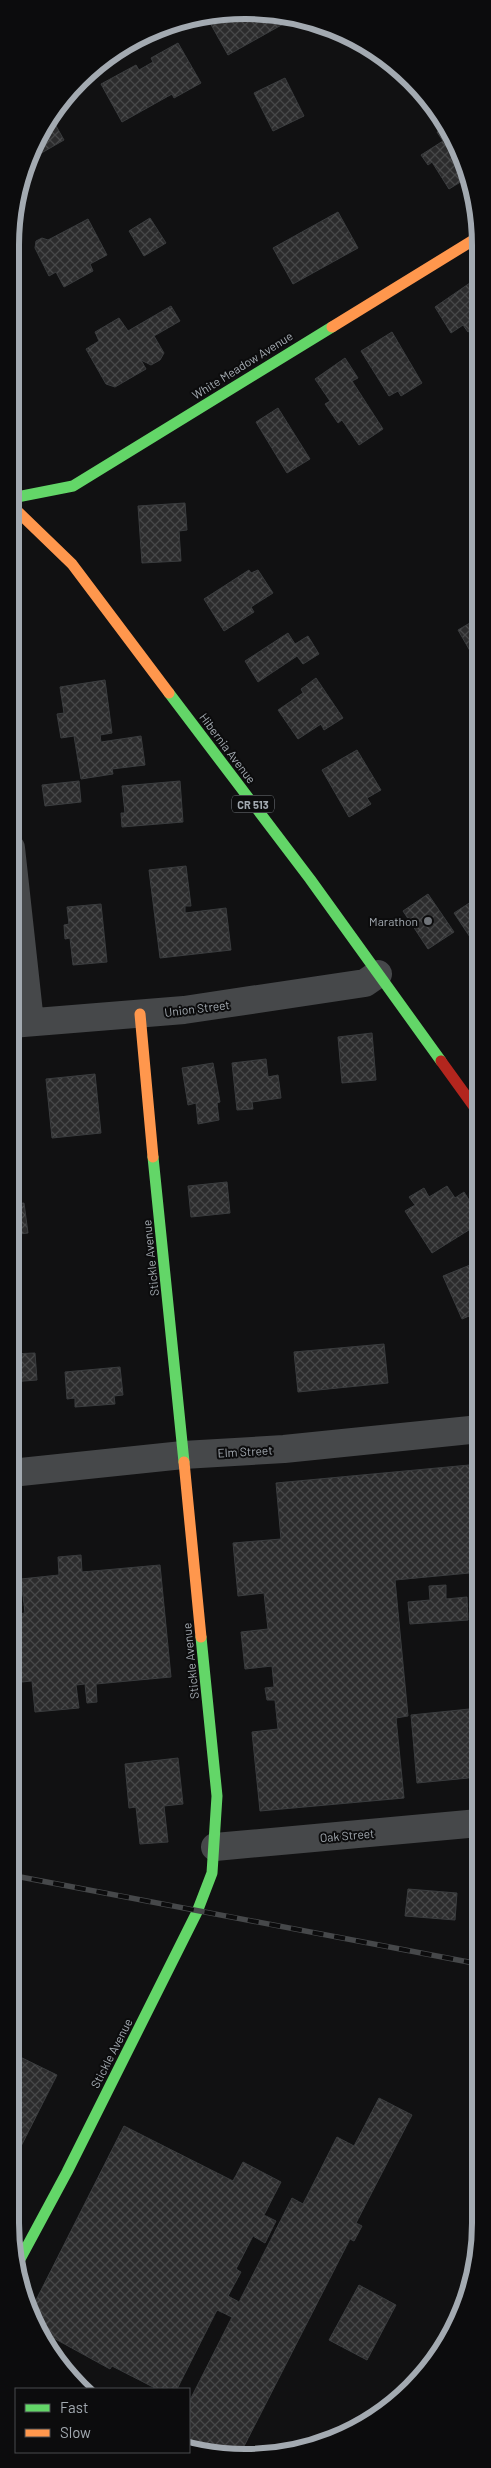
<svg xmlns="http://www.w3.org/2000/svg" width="491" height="2468" font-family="Barlow,sans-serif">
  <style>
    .building { fill: url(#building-cross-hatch); stroke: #3a3c3e }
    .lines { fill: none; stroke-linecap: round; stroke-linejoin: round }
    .street { stroke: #46484a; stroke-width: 28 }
    .fast { stroke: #63d668; stroke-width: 11 }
    .slow { stroke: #ff974d; stroke-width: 11 }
    .jam { stroke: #b3261e; stroke-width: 11 }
    .rail-casing { stroke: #46484a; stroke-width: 5.5 }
    .rail { stroke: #0c0c0d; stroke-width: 4; stroke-dasharray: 11; stroke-linecap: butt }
    .poi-dot { fill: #707479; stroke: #0c0c0d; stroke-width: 2 }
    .labels { text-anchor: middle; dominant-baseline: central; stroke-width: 4; stroke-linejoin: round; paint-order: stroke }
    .shield { fill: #0c0c0d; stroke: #767b80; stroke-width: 1 }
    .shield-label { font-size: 11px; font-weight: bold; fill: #a3aab1 }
    .street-label { font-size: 12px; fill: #a3aab1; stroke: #0c0c0d }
    .poi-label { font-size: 12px; fill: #a3aab1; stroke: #0c0c0d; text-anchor: end }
    .rim { fill: none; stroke: #a3aab1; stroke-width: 6 }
  </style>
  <defs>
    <pattern id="building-cross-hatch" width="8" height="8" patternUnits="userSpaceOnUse" patternTransform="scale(1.25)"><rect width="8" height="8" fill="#2c2c2d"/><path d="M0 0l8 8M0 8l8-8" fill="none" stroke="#474849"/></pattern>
  </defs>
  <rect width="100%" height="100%" fill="#111112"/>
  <path class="building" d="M276,12L279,13L285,23L228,55L209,21L219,16Z
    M178,43L201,83L174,98L172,94L122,122L101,84L136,65L139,70L153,62L151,58Z
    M285,78L304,116L273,131L254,93Z
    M51,117L64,140L31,159L41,128Z
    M446,127L457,142L467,178L449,189L432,162L428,165L421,155L443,141L437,132Z
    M338,212L358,248L293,284L273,248Z
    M150,218L166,243L144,256L129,231Z
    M88,219L107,255L90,264L93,271L64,287L56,272L49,276L35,248L36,241L42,238L48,240Z
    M480,276V324L468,332L463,325L451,333L435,307Z
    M171,306L180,321L154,336L164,353L160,360L151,365L141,360L146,369L115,387L106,384L86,349L99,341L95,332L119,318L128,331Z
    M392,332L422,383L401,396L398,391L389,396L361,351Z
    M345,358L358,378L352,381L383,429L359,445L342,420L338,423L325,404L330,401L315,379Z
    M278,408L310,459L287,473L256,422Z
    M185,503L187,530L179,531L181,561L142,563L138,506Z
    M249,570L251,573L258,570L273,593L251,607L254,612L224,631L204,599Z
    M480,617V652L473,656L458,630Z
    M288,633L295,644L308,636L319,654L303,664L297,656L258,682L245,661Z
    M316,678L343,718L324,730L321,724L298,739L278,710L303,693L301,689Z
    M105,680L112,733L100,735L101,742L141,736L145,765L112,769L113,774L81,779L74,736L61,738L57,714L64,713L60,687Z
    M357,750L381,790L367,798L371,804L349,817L322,770Z
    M79,781L81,802L45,806L42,785Z
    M180,781L183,822L122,827L121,813H125L122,786Z
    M186,866L191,906H185V913L226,908L231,950L160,958L149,870Z
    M428,894L454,932L428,949L403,911Z
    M480,896V952L454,913Z
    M101,904L107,962L73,965L70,938L65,939L64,925L69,924L67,907Z
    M372,1033L376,1080L342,1083L338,1037Z
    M266,1059L268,1077L278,1075L281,1098L252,1102L253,1109L237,1110L232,1063Z
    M213,1063L220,1102L217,1103L219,1120L198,1124L196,1103L188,1105L182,1068Z
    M95,1074L101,1133L52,1138L46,1079Z
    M227,1182L230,1213L191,1217L188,1186Z
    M447,1186L455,1198L464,1192L480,1217V1223L432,1253L405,1211L415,1205L409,1197L424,1188L429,1197Z
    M24,1203L28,1233L11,1235V1204Z
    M480,1261V1323H478L474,1314L462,1319L443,1276Z
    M480,1331V1364L474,1365L470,1333Z
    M384,1344L388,1383L298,1392L294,1352Z
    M35,1353L37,1380L11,1382V1354Z
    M120,1367L123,1395L114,1396L115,1404L75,1407V1398L67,1399L65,1372Z
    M480,1464V1572L395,1580L408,1716L396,1718L404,1798L260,1811L252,1732L278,1729L275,1700H267L265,1688L274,1687L272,1666L245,1669L241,1632L268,1629L264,1593L238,1596L233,1543L281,1539L276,1483Z
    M81,1555L82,1572L160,1565L171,1677L96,1684L97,1702L87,1703L85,1684L76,1685L79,1708L35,1712L32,1681L11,1683V1614L25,1613L21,1579L59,1575L58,1557Z
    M446,1585V1599L467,1597L468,1620L410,1624L408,1602L430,1600L429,1586Z
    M479,1708V1777L417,1783L411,1715Z
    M178,1758L183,1804L164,1806L168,1842L140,1844L136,1807L129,1808L125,1764Z
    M408,1889L457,1893L455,1920L405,1916Z
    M14,2054L57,2075L10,2168V2061Z
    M379,2098L412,2115L356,2223L362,2226L354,2241L350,2239L239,2456L230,2458L189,2448V2402L232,2317L217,2310L177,2389H157L112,2366L110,2369L39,2330L29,2314L124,2126L233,2181L243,2162L281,2182L264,2215L276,2221L265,2243L253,2236L236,2269L241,2272L228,2296L239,2302L292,2198L303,2204L337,2137L354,2146Z
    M359,2285L396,2305L367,2360L329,2340Z"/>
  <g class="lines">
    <path class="street" d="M11,848L30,1022
      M11,1024L184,1010L365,983L378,974
      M11,1473L183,1455L284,1449L480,1429
      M215,1847L479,1823"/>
    <path class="fast" d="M12,498L73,486L332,327
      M169,693L310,879L441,1061
      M153,1157L184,1462
      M18,2263L67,2172L197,1912L212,1873L217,1796L201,1637"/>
    <path class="slow" d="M332,327L480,236
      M12,506L72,564L169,693
      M140,1014L153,1157
      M184,1462L201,1637"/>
    <path class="jam" d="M441,1061L480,1115"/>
    <defs>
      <path id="rail" d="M10,1875L479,1964"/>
    </defs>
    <use href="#rail" class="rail-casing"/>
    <use href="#rail" class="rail"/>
  </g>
  <circle class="poi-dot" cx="428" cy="921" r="5"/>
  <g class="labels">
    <rect class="shield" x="232" y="795.5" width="42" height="17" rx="4"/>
    <g class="shield-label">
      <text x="253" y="804">CR 513</text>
    </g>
    <g class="street-label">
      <text transform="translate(242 365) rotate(-32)">White Meadow Avenue</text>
      <text transform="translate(228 748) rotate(53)">Hibernia Avenue</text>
      <text transform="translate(197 1008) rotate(-7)">Union Street</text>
      <text transform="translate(150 1258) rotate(-96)">Stickle Avenue</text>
      <text transform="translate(245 1451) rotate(-3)">Elm Street</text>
      <text transform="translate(190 1661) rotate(-96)">Stickle Avenue</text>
      <text transform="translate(347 1835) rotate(-5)">Oak Street</text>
      <text transform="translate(111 2053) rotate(-63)">Stickle Avenue</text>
    </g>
    <g class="poi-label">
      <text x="418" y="921">Marathon</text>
    </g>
  </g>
  <path d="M0 0H491V2468H0ZM245 19H246A226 226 0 0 1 472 245V2223A226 226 0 0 1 246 2449H245A226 226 0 0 1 19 2223V245A226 226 0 0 1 245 19Z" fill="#0c0c0d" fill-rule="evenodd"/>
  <path class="rim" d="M245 19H246A226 226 0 0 1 472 245V2223A226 226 0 0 1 246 2449H245A226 226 0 0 1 19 2223V245A226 226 0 0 1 245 19Z"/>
  <rect x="15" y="2388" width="175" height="65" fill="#0c0c0d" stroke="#484b4f"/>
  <rect x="25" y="2404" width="25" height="8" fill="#63d668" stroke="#484b4f"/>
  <text x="60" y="2413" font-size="15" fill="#a3aab1">Fast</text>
  <rect x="25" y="2429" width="25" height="8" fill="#ff974d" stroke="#484b4f"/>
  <text x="60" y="2438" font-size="15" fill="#a3aab1">Slow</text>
</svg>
